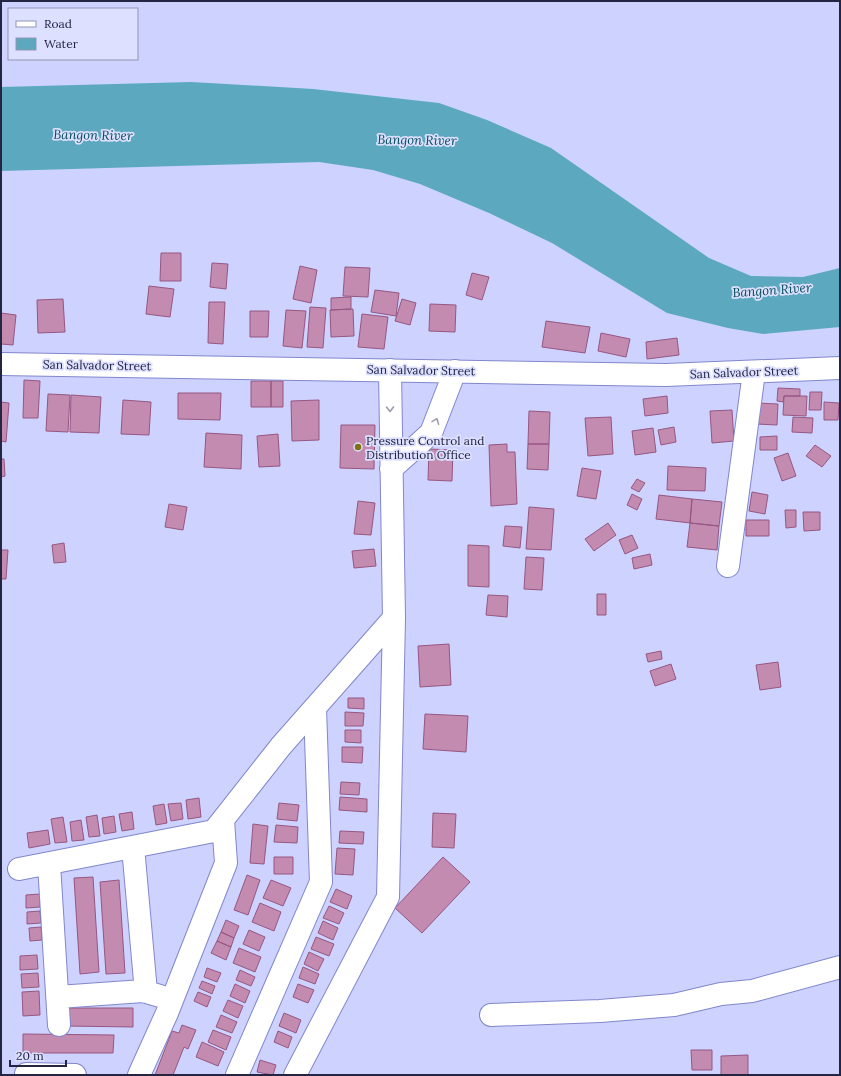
<svg xmlns="http://www.w3.org/2000/svg" width="841" height="1076" font-family="Lora,serif">
  <style>
    .water { fill: #5ba8bf }
    .building { fill: #c38bb0; stroke: #965682 }
    .lines { fill: none; stroke-linecap: round; stroke-linejoin: round }
    .minor-casing { stroke: #8187cc; stroke-width: 24 }
    .highway-casing { stroke: #8187cc; stroke-width: 24 }
    .minor { stroke: #fff; stroke-width: 22 }
    .highway { stroke: #fff; stroke-width: 22 }
    .oneway { stroke: #9c9daa }
    .poi-dot { fill: #7f7111; stroke: #dde0ff; stroke-width: 1.5 }
    .labels { text-anchor: middle; dominant-baseline: central; stroke-width: 3.5; stroke-linejoin: round; paint-order: stroke }
    .street-label { font-size: 12px; fill: #242542; stroke: #dde0ff }
    .poi-label { font-size: 12px; fill: #242542; stroke: #dde0ff; text-anchor: start }
    .water-label { font-size: 13px; font-style: italic; fill: #034b5c; stroke: #dde0ff }
  </style>
  <rect width="100%" height="100%" fill="#cdd2ff"/>
  <path class="water" d="M191,82L313,89L439,103L487,120L551,148L709,258L751,276L803,277L840,268V327L763,334L728,328L667,313L552,243L489,213L420,184L373,170L319,162L1,171V87Z"/>
  <path class="building" d="M161,253H181V281H160Z
    M212,263L228,264L226,289L210,287Z
    M300,266L317,270L311,303L293,299Z
    M345,267L370,268L368,297L343,296Z
    M472,273L489,277L482,300L466,295Z
    M149,286L174,289L170,317L146,314Z
    M375,290L399,293L396,316L371,312Z
    M351,297V309L331,310V298Z
    M63,299L65,332L38,333L37,300Z
    M402,299L416,303L410,325L395,321Z
    M209,302H225L223,344L208,343Z
    M430,304L456,305L455,332L429,331Z
    M310,307L326,308L323,348L307,347Z
    M353,309L354,336L331,337L330,310Z
    M286,310L306,311L302,348L283,346Z
    M250,311H269L268,337H250Z
    M1,313L16,315L13,345L1,344Z
    M362,314L388,317L384,349L358,347Z
    M546,321L590,327L585,353L542,347Z
    M601,333L630,339L626,357L598,351Z
    M677,338L679,355L647,359L646,342Z
    M24,380L40,381L38,418H23Z
    M251,381H271V407H251Z
    M271,381H283V407H271Z
    M778,388L800,389V396H784L783,402L777,401Z
    M810,392H822L821,410H809Z
    M178,393H221L220,420L178,419Z
    M48,394L70,395L68,432L46,431Z
    M71,395L101,397L99,433L70,432Z
    M667,396L668,413L645,416L643,399Z
    M784,396H807L806,416L783,415Z
    M123,400L151,402L149,435L121,434Z
    M319,400V440L292,441L291,401Z
    M1,402L9,403L6,442L1,441Z
    M824,402L839,403L838,420H824Z
    M757,403L778,404L777,425L756,424Z
    M732,410L734,441L712,443L710,411Z
    M529,411L550,412L549,444H528Z
    M611,417L613,454L588,456L585,418Z
    M793,417L813,418L812,433L792,432Z
    M341,425H375L374,469L340,468Z
    M674,427L676,442L661,445L658,430Z
    M653,428L656,452L635,455L632,431Z
    M206,433L242,435L241,469L204,467Z
    M278,434L280,466L259,467L257,436Z
    M777,436V450H760V437Z
    M507,444V452H515L517,504L491,506L489,445Z
    M528,444H549L548,470L527,469Z
    M815,445L831,456L822,467L806,456Z
    M429,449L453,450L452,481L428,480Z
    M788,453L796,476L782,481L774,458Z
    M1,459H4L5,476L1,477Z
    M668,466L706,468L705,491L667,490Z
    M582,468L601,471L596,499L577,496Z
    M637,479L645,483L639,492L631,488Z
    M752,492L768,495L765,514L749,511Z
    M632,494L642,499L637,510L627,505Z
    M659,495L692,499L690,523L656,519Z
    M692,499L722,502L719,526L690,523Z
    M358,501L375,503L371,535L354,534Z
    M169,504L187,507L183,530L165,527Z
    M529,507L554,509L551,550L526,549Z
    M785,510H796V527L786,528Z
    M803,512H820V530L804,531Z
    M746,520H769V536H746Z
    M608,523L616,535L594,551L585,539Z
    M690,523L719,526L717,550L687,547Z
    M505,526L522,527L520,548L503,546Z
    M632,535L638,548L625,554L619,540Z
    M64,543L66,562L54,563L52,545Z
    M468,545L489,546V587L468,586Z
    M374,549L376,566L354,568L352,551Z
    M1,550H8L6,579H1Z
    M650,554L652,565L634,569L632,558Z
    M526,557L544,558L542,590L524,589Z
    M597,594H606V615H597Z
    M488,595L508,596L507,617L486,615Z
    M449,644L451,685L420,687L418,646Z
    M661,651L662,659L648,662L646,654Z
    M778,662L781,687L760,690L756,665Z
    M671,664L676,679L655,686L650,671Z
    M348,698H364V709L348,708Z
    M345,712L364,713L363,726H345Z
    M425,714L468,716L466,752L423,749Z
    M345,730H361V743L345,742Z
    M342,747H363L362,763L342,762Z
    M341,782L360,783L359,795L340,794Z
    M340,797L367,799V812L339,810Z
    M199,798L201,817L188,819L186,800Z
    M181,803L183,819L171,821L168,804Z
    M279,803L299,805L297,821L277,819Z
    M164,804L167,823L156,825L153,806Z
    M132,812L134,829L122,831L119,814Z
    M433,813L456,814L454,848L432,847Z
    M97,815L100,836L89,837L86,817Z
    M114,816L116,832L104,834L102,818Z
    M63,817L67,842L55,843L51,819Z
    M81,820L84,840L72,841L70,822Z
    M253,824L268,826L264,864L250,863Z
    M276,825L298,827L297,843L274,842Z
    M48,830L50,844L29,848L27,833Z
    M340,831L364,832L363,844L339,843Z
    M337,848L355,849L353,875L335,874Z
    M274,857H293V874H274Z
    M443,857L470,882L422,933L395,908Z
    M247,875L260,880L248,915L234,910Z
    M93,877L99,972L80,974L74,878Z
    M119,880L125,973L106,974L100,882Z
    M271,880L291,888L283,906L263,898Z
    M336,889L352,896L347,909L330,902Z
    M40,894V907L26,908V895Z
    M260,903L281,912L274,931L252,922Z
    M329,906L344,913L339,924L323,918Z
    M40,911L41,923L27,924V912Z
    M226,920L239,926L234,938L221,932Z
    M323,921L338,928L333,940L318,933Z
    M41,927L42,940L30,941L29,928Z
    M249,930L265,937L259,951L243,944Z
    M221,932L234,938L231,947L217,941Z
    M316,937L334,944L329,956L311,949Z
    M217,941L231,947L226,960L211,953Z
    M239,948L261,957L255,972L233,963Z
    M309,952L324,959L318,971L304,964Z
    M37,955L38,969L20,970V956Z
    M303,967L319,974L315,984L299,978Z
    M207,968L221,973L217,982L204,977Z
    M240,970L255,977L251,986L236,980Z
    M38,973L39,987L22,988L21,974Z
    M202,981L215,986L212,994L199,988Z
    M235,984L250,991L245,1003L230,996Z
    M298,984L314,990L308,1003L293,997Z
    M39,991L40,1015L23,1016L22,992Z
    M198,992L211,997L207,1007L194,1001Z
    M228,1000L243,1006L238,1018L223,1011Z
    M66,1008H133V1027L66,1026Z
    M284,1013L301,1020L296,1033L279,1026Z
    M221,1015L237,1022L232,1033L216,1027Z
    M182,1025L196,1030L188,1049L184,1047L173,1075H155L172,1031L179,1033Z
    M213,1030L231,1037L226,1050L208,1042Z
    M278,1031L292,1037L288,1048L274,1042Z
    M23,1034L114,1035L113,1053H23Z
    M202,1042L224,1052L218,1066L196,1057Z
    M691,1050H712V1070H692Z
    M748,1055V1075H721V1056Z
    M260,1060L276,1065L273,1075L257,1072Z"/>
  <g class="lines">
    <defs>
      <path id="minor" d="M391,469L431,433L455,371
        M728,566L754,372
        M133,847L146,992
        M49,864L59,1025
        M19,869L214,831L281,746L394,618L390,370
        M58,997L143,991L160,996
        M491,1015L600,1011L674,1005L721,994L752,991L840,967
        M26,1074L75,1075
        M139,1075L167,1013L226,863L223,820
        M237,1075L321,882L315,708
        M295,1075L388,897L394,618"/>
      <path id="highway" d="M1,364L666,375L840,368"/>
    </defs>
    <use href="#minor" class="minor-casing"/>
    <use href="#highway" class="highway-casing"/>
    <use href="#minor" class="minor"/>
    <use href="#highway" class="highway"/>
  </g>
  <defs><path id="oneway-chevron" d="M-2-3.5L2.5 0L-2 3.5" fill="none" stroke-width="1.6" stroke-linecap="round" stroke-linejoin="round"/></defs>
  <g class="oneway">
    <use href="#oneway-chevron" transform="translate(390 409) rotate(89)"/>
    <use href="#oneway-chevron" transform="translate(436 421) rotate(-69)"/>
  </g>
  <circle class="poi-dot" cx="358" cy="447" r="4"/>
  <g class="labels">
    <g class="street-label">
      <text transform="translate(97 365) rotate(1)">San Salvador Street</text>
      <text transform="translate(421 370) rotate(1)">San Salvador Street</text>
      <text transform="translate(744 372) rotate(-2)">San Salvador Street</text>
    </g>
    <g class="poi-label">
      <text x="366" y="440">Pressure Control and<tspan x="366" dy="14">Distribution Office</tspan></text>
    </g>
    <g class="water-label">
      <text transform="translate(93 135) rotate(1)">Bangon River</text>
      <text transform="translate(417 140) rotate(1)">Bangon River</text>
      <text transform="translate(772 290) rotate(-4)">Bangon River</text>
    </g>
  </g>
  <rect width="841" height="1076" fill="none" stroke="#242542" stroke-width="4"/>
  <rect x="8" y="8" width="130" height="52" fill="#dde0ff" stroke="#9395b3"/>
  <rect x="16" y="21" width="20" height="6" fill="#ffffff" stroke="#9395b3"/>
  <text x="44" y="28" font-size="12" fill="#242542">Road</text>
  <rect x="16" y="38" width="20" height="12" fill="#5ba8bf" stroke="#9395b3"/>
  <text x="44" y="48" font-size="12" fill="#242542">Water</text>
  <path d="M10 1060v6h56v-6" fill="none" stroke="#242542" stroke-width="2"/>
  <text x="16" y="1060" font-size="12" fill="#242542" stroke="#dde0ff" stroke-width="3" paint-order="stroke">20 m</text>
</svg>
